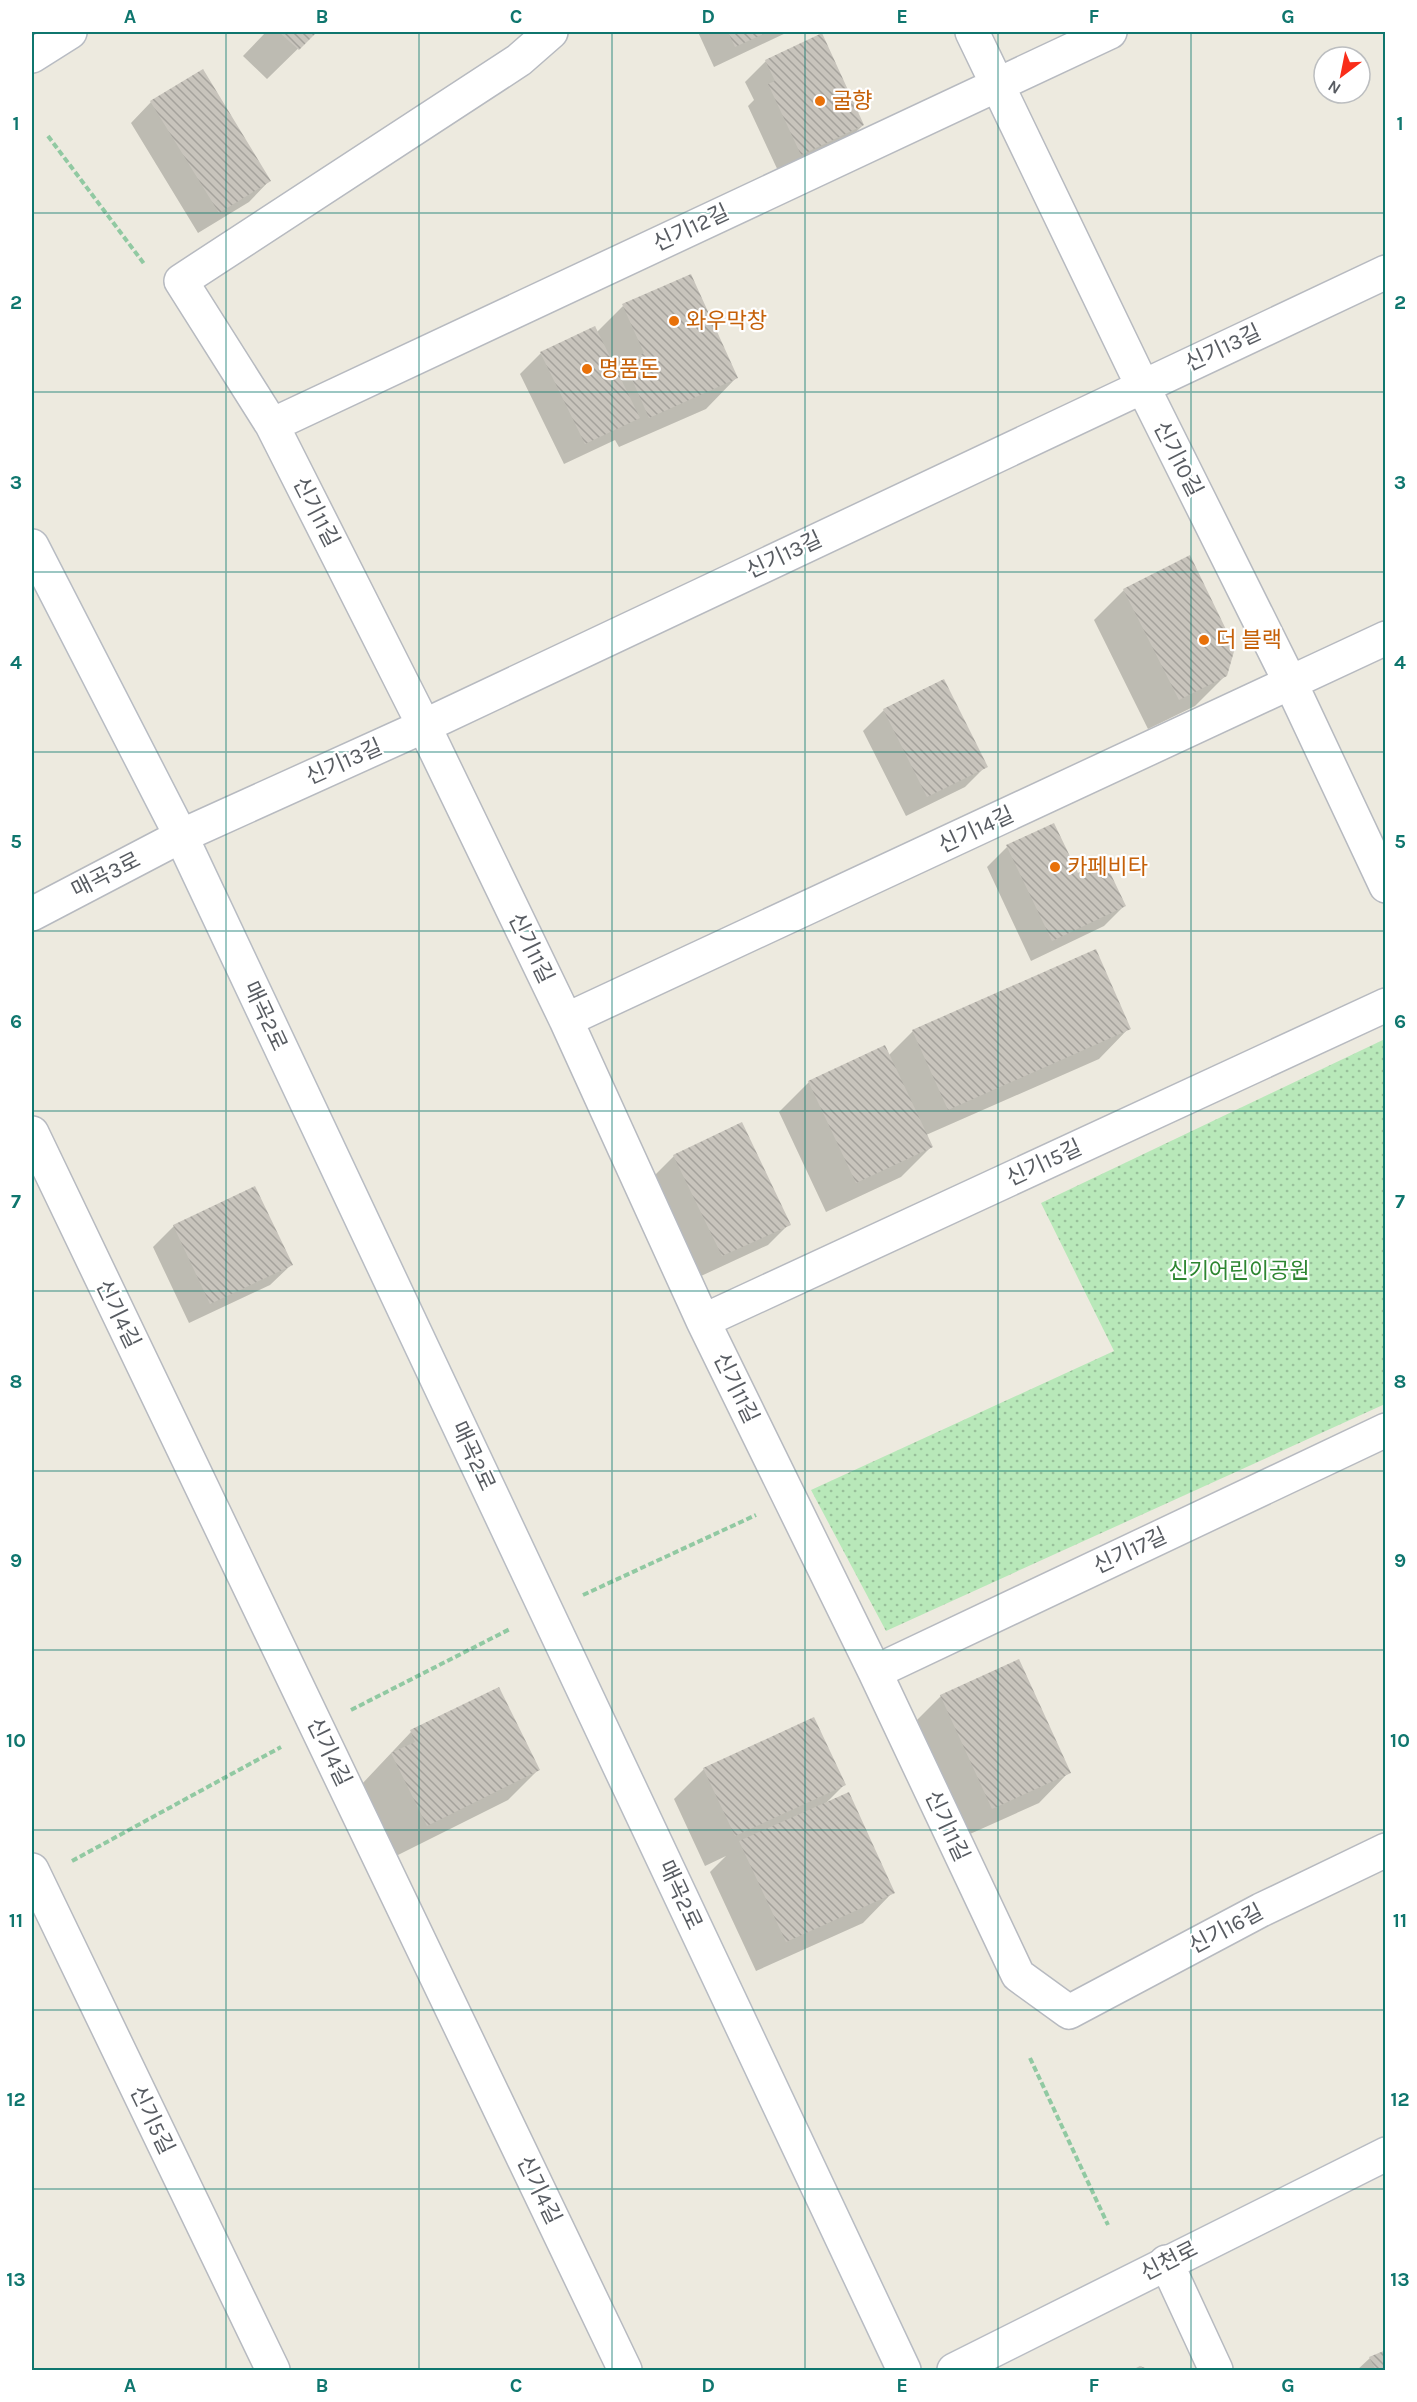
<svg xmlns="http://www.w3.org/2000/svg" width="1417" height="2402" font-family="Karla,'Noto Sans KR',sans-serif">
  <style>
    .park { fill: url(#park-dots) }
    .shadow { fill: #0003 }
    .building { fill: url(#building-back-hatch) }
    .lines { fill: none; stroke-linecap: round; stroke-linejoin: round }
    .street-casing { stroke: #b7bac0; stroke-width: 36 }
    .secondary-casing { stroke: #b8bcc3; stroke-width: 36 }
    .path { stroke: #91c9a2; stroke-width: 4; stroke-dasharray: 6 3; stroke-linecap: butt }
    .street { stroke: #fff; stroke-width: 33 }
    .secondary { stroke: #fff; stroke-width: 33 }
    .grid { fill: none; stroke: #0f766e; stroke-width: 1.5; stroke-opacity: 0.55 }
    .food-dot { fill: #e8710a; stroke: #fff; stroke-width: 2 }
    .labels { text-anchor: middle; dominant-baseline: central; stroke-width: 4.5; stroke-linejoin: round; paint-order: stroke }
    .food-label { font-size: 22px; fill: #c56008; stroke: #fff; text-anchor: start }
    .street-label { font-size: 22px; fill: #585c62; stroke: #fff }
    .park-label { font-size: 22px; fill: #2d8631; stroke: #fff }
    .neatline { fill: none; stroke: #0f766e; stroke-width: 2 }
    .grid-label { font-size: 20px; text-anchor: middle; font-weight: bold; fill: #0f766e }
  </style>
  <defs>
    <pattern id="park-dots" width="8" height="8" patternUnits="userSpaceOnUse" patternTransform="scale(1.5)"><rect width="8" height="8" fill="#b8e8b9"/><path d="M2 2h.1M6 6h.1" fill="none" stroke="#98bf9a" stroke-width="1.8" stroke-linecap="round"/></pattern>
    <pattern id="building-back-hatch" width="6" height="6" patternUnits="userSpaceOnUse" patternTransform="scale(1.5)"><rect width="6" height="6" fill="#c8c4bc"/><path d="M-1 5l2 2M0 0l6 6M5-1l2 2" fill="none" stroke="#a5a29c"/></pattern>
  </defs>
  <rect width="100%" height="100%" fill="#edeadf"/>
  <path class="park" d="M1385,1039V1404L886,1631L811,1490L1114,1351L1041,1203Z"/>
  <path class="shadow" d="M266,32H315L267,79L243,56Z
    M698,32H788L714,67Z
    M766,61L863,125L842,146L780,175L748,106L754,100L745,82Z
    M151,102L269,181L249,202L198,233L131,123Z
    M623,306L736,378L706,409L619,447L615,440L564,464L520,374L541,353L597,332Z
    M1124,590L1226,675L1195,706L1148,729L1094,620Z
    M884,710L986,766L965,787L906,816L863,731Z
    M1007,847L1077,875L1125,905L1104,926L1031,961L987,867Z
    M1129,1028L1099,1059L926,1135L931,1147L901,1177L826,1212L779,1112L809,1082L888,1056L913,1031Z
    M674,1156L789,1224L768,1245L701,1276L653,1177Z
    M174,1226L291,1265L270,1285L189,1323L153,1247Z
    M1018,1661L1069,1772L1039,1803L961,1838L910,1727L941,1696Z
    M411,1732L538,1770L508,1800L396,1856L361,1785Z
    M704,1769L844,1785L826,1803L893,1892L863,1923L756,1971L710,1872L726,1856L705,1866L674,1799Z
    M1386,2352V2370H1357L1370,2358Z"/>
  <path class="building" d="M279,32H317L299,50Z
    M728,32H768L735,47Z
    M822,33L864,125L801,155L768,84L775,81L765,60Z
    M203,69L271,181L219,213L150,101Z
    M691,274L738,378L649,418L624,361L644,353L622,304Z
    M595,326L640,418L585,444L540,352Z
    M1190,555L1235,648L1227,676L1179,700L1123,589Z
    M944,679L988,767L927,797L883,709Z
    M1054,823L1078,873L1104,860L1126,906L1052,941L1006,845Z
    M1096,949L1131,1029L948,1110L912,1030Z
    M885,1045L933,1147L856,1183L808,1081Z
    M742,1122L791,1225L722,1256L673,1155Z
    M255,1186L293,1265L210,1304L173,1225Z
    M1019,1659L1071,1773L992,1809L940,1695Z
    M499,1687L540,1770L427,1826L391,1753L415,1742L410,1730Z
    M814,1717L846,1785L735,1836L703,1768Z
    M849,1792L895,1893L786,1942L739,1841Z
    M1386,2350V2370H1376L1369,2357Z
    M1140,2366L1150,2370H1132Z"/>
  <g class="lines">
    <defs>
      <path id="street" d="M551,32L519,60L181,281L272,425L424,726L566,1020L703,1321L875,1672L1018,1975L1069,2012L1261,1910L1386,1850
        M972,32L1142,385L1291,684L1386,886
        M272,425L1110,32
        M32,914L181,836L424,726L1386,272
        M566,1020L1386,638
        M32,1133L625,2370
        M703,1321L1386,1005
        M875,1672L1386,1430
        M32,1870L273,2370
        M1166,2262L1216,2370"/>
      <path id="secondary" d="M32,56L70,32
        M32,546L181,836L904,2370
        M954,2370L1386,2154"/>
    </defs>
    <use href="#street" class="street-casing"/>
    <use href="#secondary" class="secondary-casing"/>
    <path class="path" d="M48,136L145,265
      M583,1595L756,1515
      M351,1710L510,1629
      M72,1861L281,1747
      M1030,2058L1108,2225"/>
    <use href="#street" class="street"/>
    <use href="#secondary" class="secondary"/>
  </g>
  <path class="grid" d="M226,32V2370M419,32V2370M612,32V2370M805,32V2370M998,32V2370M1191,32V2370M32,213H1386M32,392H1386M32,572H1386M32,752H1386M32,931H1386M32,1111H1386M32,1291H1386M32,1471H1386M32,1650H1386M32,1830H1386M32,2010H1386M32,2189H1386"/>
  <g class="food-dot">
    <circle cx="820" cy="101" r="6"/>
    <circle cx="674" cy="321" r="6"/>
    <circle cx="587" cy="369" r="6"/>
    <circle cx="1204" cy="640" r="6"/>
    <circle cx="1055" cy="867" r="6"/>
  </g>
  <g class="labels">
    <g class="food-label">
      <text x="832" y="101">굴향</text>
      <text x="686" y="321">와우막창</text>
      <text x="599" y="369">명품돈</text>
      <text x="1216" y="640">더 블랙</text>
      <text x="1067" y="867">카페비타</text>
    </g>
    <g class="street-label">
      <text transform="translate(691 228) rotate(-25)">신기12길</text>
      <text transform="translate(1223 348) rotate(-25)">신기13길</text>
      <text transform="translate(1178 459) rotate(63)">신기10길</text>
      <text transform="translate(316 512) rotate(63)">신기11길</text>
      <text transform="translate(784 555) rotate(-25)">신기13길</text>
      <text transform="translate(344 762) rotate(-24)">신기13길</text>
      <text transform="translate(976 830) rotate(-25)">신기14길</text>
      <text transform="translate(106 875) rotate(-27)">매곡3로</text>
      <text transform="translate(531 948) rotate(64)">신기11길</text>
      <text transform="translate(265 1016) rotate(65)">매곡2로</text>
      <text transform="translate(1044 1163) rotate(-25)">신기15길</text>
      <text transform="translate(118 1314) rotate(64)">신기4길</text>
      <text transform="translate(736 1388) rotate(64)">신기11길</text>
      <text transform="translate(473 1456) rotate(65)">매곡2로</text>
      <text transform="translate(1130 1551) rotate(-25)">신기17길</text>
      <text transform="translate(329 1752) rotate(64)">신기4길</text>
      <text transform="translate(947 1826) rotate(65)">신기11길</text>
      <text transform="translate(680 1895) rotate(65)">매곡2로</text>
      <text transform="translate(1226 1929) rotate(-28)">신기16길</text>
      <text transform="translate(152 2120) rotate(64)">신기5길</text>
      <text transform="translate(539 2190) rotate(64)">신기4길</text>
      <text transform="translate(1169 2261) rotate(-27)">신천로</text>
    </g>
    <g class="park-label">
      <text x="1239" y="1271">신기어린이공원</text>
    </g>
  </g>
  <rect width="1417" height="2402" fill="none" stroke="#ffffff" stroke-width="66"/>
  <g transform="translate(1342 75) rotate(212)"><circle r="28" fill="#ffffff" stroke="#bcbec0" stroke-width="1.5"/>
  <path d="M0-4.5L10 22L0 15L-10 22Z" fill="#f92d19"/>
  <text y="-9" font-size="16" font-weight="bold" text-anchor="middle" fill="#585c62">N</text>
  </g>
  <rect x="33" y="33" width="1351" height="2336" class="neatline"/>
  <g class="grid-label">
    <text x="130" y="23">A</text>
    <text x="322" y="23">B</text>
    <text x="516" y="23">C</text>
    <text x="708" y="23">D</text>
    <text x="902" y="23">E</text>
    <text x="1094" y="23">F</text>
    <text x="1288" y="23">G</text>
    <text x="16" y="130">1</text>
    <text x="1400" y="130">1</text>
    <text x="16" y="309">2</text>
    <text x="1400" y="309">2</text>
    <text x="16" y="489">3</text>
    <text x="1400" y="489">3</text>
    <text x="16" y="669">4</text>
    <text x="1400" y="669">4</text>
    <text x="16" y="848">5</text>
    <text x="1400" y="848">5</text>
    <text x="16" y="1028">6</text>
    <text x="1400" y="1028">6</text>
    <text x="16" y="1208">7</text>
    <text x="1400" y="1208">7</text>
    <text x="16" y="1388">8</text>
    <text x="1400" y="1388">8</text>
    <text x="16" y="1567">9</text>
    <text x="1400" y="1567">9</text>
    <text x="16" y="1747">10</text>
    <text x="1400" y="1747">10</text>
    <text x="16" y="1927">11</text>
    <text x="1400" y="1927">11</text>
    <text x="16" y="2106">12</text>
    <text x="1400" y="2106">12</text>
    <text x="16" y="2286">13</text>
    <text x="1400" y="2286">13</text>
    <text x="130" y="2392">A</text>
    <text x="322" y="2392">B</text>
    <text x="516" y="2392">C</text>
    <text x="708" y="2392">D</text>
    <text x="902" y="2392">E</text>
    <text x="1094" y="2392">F</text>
    <text x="1288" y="2392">G</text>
  </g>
</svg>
